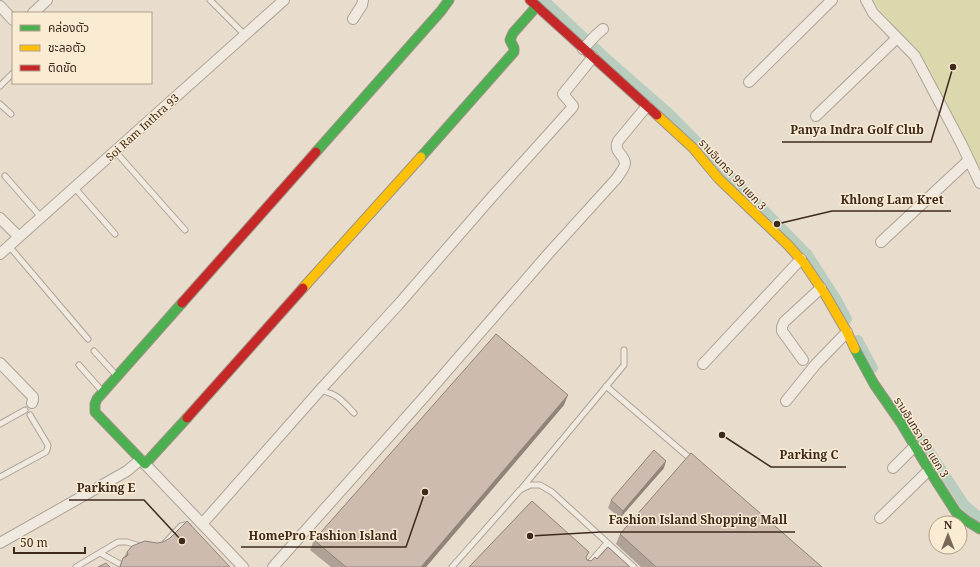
<svg xmlns="http://www.w3.org/2000/svg" width="980" height="567" font-family="'Noto Serif','Noto Sans Thai',serif">
  <style>
    .green { fill: #dcd8ae }
    .lines { fill: none; stroke-linecap: round; stroke-linejoin: round }
    .canal { stroke: #b9cdbf; stroke-width: 10 }
    .lane-casing { stroke: #ada297; stroke-width: 7 }
    .street-casing { stroke: #ada297; stroke-width: 12 }
    .fast-casing { stroke: #9d9286; stroke-width: 11 }
    .slow-casing { stroke: #9d9286; stroke-width: 11 }
    .jam-casing { stroke: #9d9286; stroke-width: 11 }
    .lane { stroke: #f0e9e0; stroke-width: 5 }
    .street { stroke: #f0e9e0; stroke-width: 10 }
    .fast { stroke: #4caf50; stroke-width: 9 }
    .slow { stroke: #ffc107; stroke-width: 9 }
    .jam { stroke: #c62828; stroke-width: 9 }
    .wall { fill: #afa196 }
    .shaded-wall { fill: #8f837a }
    .building { fill: #ccbbae; stroke: #8f837a }
    .labels { text-anchor: middle; dominant-baseline: central; stroke-width: 3; stroke-linejoin: round; paint-order: stroke }
    .street-label { font-size: 11px; fill: #3e2a1d; stroke: #faebd3 }
    .leader { fill: none; stroke: #3e2a1d; stroke-width: 1.5 }
    .callout-dot { fill: #3e2a1d; stroke: #faebd3; stroke-width: 1.5 }
    .callout-label { font-size: 12px; text-anchor: middle; font-weight: bold; fill: #3e2a1d; stroke: #faebd3; stroke-width: 3; stroke-linejoin: round; paint-order: stroke }
  </style>
  <rect width="100%" height="100%" fill="#e8ddcd"/>
  <path class="green" d="M873,0H980V171L940,92L915,47L901,34L879,9Z"/>
  <g class="lines">
    <path class="canal" d="M544,0L606,58L670,114L808,255L837,300L847,319
      M858,340L873,368
      M899,408L930,452L964,504L980,518"/>
    <defs>
      <path id="lane" d="M210,0L245,35
        M0,86L13,73
        M0,104L11,114
        M115,151L185,230
        M5,176L41,217
        M74,187L115,234
        M9,246L88,339
        M94,351L116,375
        M79,365L102,391
        M606,386L692,460
        M321,389C325,393 329,392 334,395C342,399 348,407 354,413
        M0,424L25,410
        M0,477L46,452L47,450L48,445L30,415
        M522,488L624,365V350
        M165,543L181,526L185,525L188,526
        M100,553L120,564
        M76,567L118,542H127L143,547
        M452,567L520,490L530,485H540L552,492L634,567
        M586,567L607,543"/>
      <path id="street" d="M866,0L873,13L915,56L961,143L980,183
        M0,6L13,20
        M33,13L47,0
        M353,19L362,5L363,0
        M583,49L596,35L603,29
        M749,82L832,0
        M816,116L897,38
        M0,218L19,237
        M881,242L969,160
        M0,254L284,0
        M803,360L782,331V327L784,322L821,288
        M0,363L33,397V400L32,403
        M703,364L801,259
        M786,401L816,364L847,332
        M145,464L243,567
        M893,468L915,446
        M880,518L929,470
        M202,524L321,389L398,305L491,198L572,108L573,106L563,94L593,57
        M0,543L127,471L140,460
        M273,567L426,395L549,253L617,178C619,174 625,168 625,163C624,154 613,152 618,141L647,106"/>
      <path id="fast" d="M316,152L441,11L449,0
        M421,157L514,52V48L510,40L513,33L537,6
        M182,303L97,399L95,404V412L145,464L187,418
        M855,349L874,384L901,423L929,470L956,512L967,521L980,529"/>
      <path id="slow" d="M657,115L693,148L719,179L788,245L804,263L825,294L847,332L855,349
        M303,288L421,157"/>
      <path id="jam" d="M530,0L657,115
        M182,303L316,152
        M187,418L303,288"/>
    </defs>
    <use href="#lane" class="lane-casing"/>
    <use href="#street" class="street-casing"/>
    <use href="#fast" class="fast-casing"/>
    <use href="#slow" class="slow-casing"/>
    <use href="#jam" class="jam-casing"/>
    <use href="#lane" class="lane"/>
    <use href="#street" class="street"/>
    <use href="#fast" class="fast"/>
    <use href="#slow" class="slow"/>
    <use href="#jam" class="jam"/>
  </g>
  <path class="wall" d="M564,405L426,567H331L310,550L314,540Z
    M664,468L620,518L608,508L611,500Z
    M620,534L822,567H641L616,544Z
    M127,552L230,567H119L123,558L124,557Z"/>
  <path class="shaded-wall" d="M568,395L564,405L426,567H421Z
    M666,461L664,468L620,518L623,511Z"/>
  <path class="building" d="M496,334L568,395L421,567H346L314,540Z
    M654,450L666,461L623,511L611,500Z
    M691,453L822,567H656L620,534Z
    M532,501L589,552L586,557L587,560L591,561L595,557L597,559L608,547L630,567H469Z
    M187,521L230,567H120L123,558L127,556L128,554L127,552L132,546L145,541L157,543L163,542L170,538Z
    M106,563L110,567H98Z"/>
  <g class="labels">
    <g class="street-label">
      <text transform="translate(142 127) rotate(-42)">Soi Ram Inthra 93</text>
      <text transform="translate(733 174) rotate(47)">รามอินทรา 99 แยก 3</text>
      <text transform="translate(922 437) rotate(58)">รามอินทรา 99 แยก 3</text>
    </g>
  </g>
  <path class="leader" d="M953 67L931 142H782M777 224L832 211H951M722 435L771 467H846M182 541L144 500H69M530 536L601 532H795M425 492L406 547H241"/>
  <g class="callout-dot">
    <circle cx="953" cy="67" r="4"/>
    <circle cx="777" cy="224" r="4"/>
    <circle cx="722" cy="435" r="4"/>
    <circle cx="182" cy="541" r="4"/>
    <circle cx="530" cy="536" r="4"/>
    <circle cx="425" cy="492" r="4"/>
  </g>
  <g class="callout-label">
    <text x="857" y="134">Panya Indra Golf Club</text>
    <text x="892" y="204">Khlong Lam Kret</text>
    <text x="809" y="459">Parking C</text>
    <text x="106" y="492">Parking E</text>
    <text x="698" y="524">Fashion Island Shopping Mall</text>
    <text x="323" y="540">HomePro Fashion Island</text>
  </g>
  <rect x="12" y="12" width="140" height="72" fill="#faebd3" stroke="#af9e8a"/>
  <rect x="20" y="25" width="20" height="6" fill="#4caf50" stroke="#af9e8a"/>
  <text x="48" y="32" font-size="12" fill="#3e2a1d">คล่องตัว</text>
  <rect x="20" y="45" width="20" height="6" fill="#ffc107" stroke="#af9e8a"/>
  <text x="48" y="52" font-size="12" fill="#3e2a1d">ชะลอตัว</text>
  <rect x="20" y="65" width="20" height="6" fill="#c62828" stroke="#af9e8a"/>
  <text x="48" y="72" font-size="12" fill="#3e2a1d">ติดขัด</text>
  <g transform="translate(948 535)"><circle r="19" fill="#faebd3" stroke="#af9e8a"/>
  <path d="M0-3L7 15L0 10L-7 15Z" fill="#7a695b"/>
  <text y="-6" font-size="11" font-weight="bold" text-anchor="middle" fill="#3e2a1d">N</text>
  </g>
  <path d="M14 547v6h71v-6" fill="none" stroke="#3e2a1d" stroke-width="2"/>
  <text x="20" y="547" font-size="12" fill="#3e2a1d" stroke="#faebd3" stroke-width="3" paint-order="stroke">50 m</text>
</svg>
